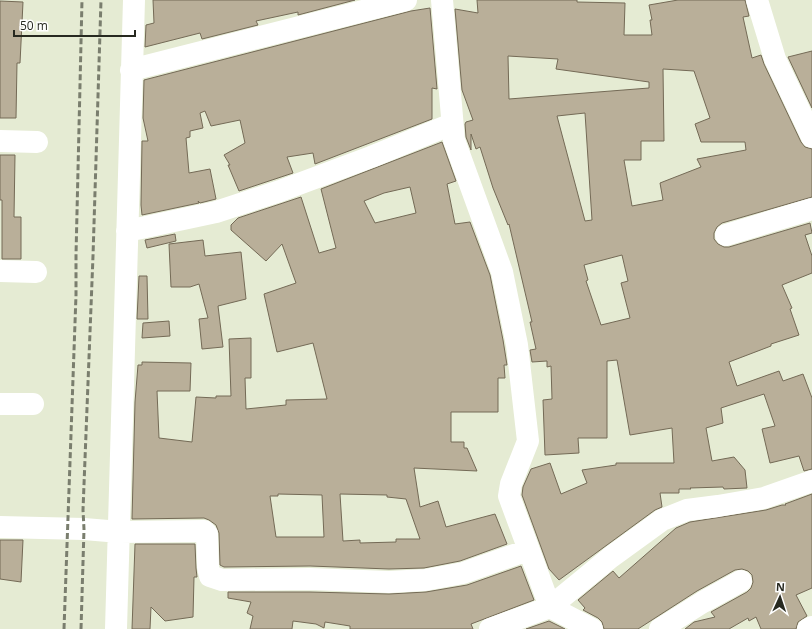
<svg xmlns="http://www.w3.org/2000/svg" width="812" height="629" font-family="'Open Sans',sans-serif">
  <style>
    .building { fill: #b9af99; stroke: #746a56; fill-rule: evenodd }
    .lines { fill: none; stroke-linecap: round; stroke-linejoin: round }
    .minor { stroke: #fff; stroke-width: 22 }
    .rail { stroke: #7a7e6e; stroke-width: 3; stroke-dasharray: 6 3; stroke-linecap: butt }
  </style>
  <rect width="100%" height="100%" fill="#e5ebd3"/>
  <path class="building" d="M153,0H355L298,15V12L256,21L258,25L202,39L200,33L145,47L146,25L154,23Z
    M477,0H577V2L625,3L624,35H652L650,20H652L649,5L678,0H745L749,16L743,17L752,58L761,55L764,64L801,142L805,147L812,149V197L722,223L717,227L714,233V239L718,244L724,247H729L810,223L812,233L805,235L812,256V273L782,285L792,308L790,309L799,335L771,344V346L729,362L737,386L779,371L783,381L803,374L812,398V469L804,471L799,456L770,463L762,429L775,426L764,394L721,408L723,423L706,428L712,461L734,457L745,470L747,488L724,489L723,487L690,488L691,489H679V493H660L662,507L655,510L559,580L549,569L522,495L523,487L531,469L550,463L561,494L587,483L582,470L616,465V463H674L672,428L630,435L617,360L607,361V438H578L579,453L545,455L543,400L552,399L551,366L547,367V361L532,362L530,350L536,349L530,322H532L509,224L508,225L493,188L480,147L476,149L471,134V150L466,137L465,124L466,122L473,120L462,90L455,9L478,13ZM508,56L558,59L556,69L649,82V88L509,99ZM663,69L694,71L710,118L695,124L701,142H745L746,150L697,159L701,167L660,183L663,200L632,206L624,160H641V141H664ZM585,113L592,220L585,221L557,116ZM622,255L628,281L621,283L630,318L601,325L586,281L588,280L584,265Z
    M0,1L23,2L20,63H17L16,118H0Z
    M430,8L437,89L432,88V119L315,164L313,153L287,157L293,173L239,191L228,165H230L224,155L245,143L240,120L211,126L205,111L200,113L203,128L190,131V137L186,138L189,173L210,169L216,199L200,203L198,201L199,203L142,215L141,205L142,141H148L143,118L144,80L411,11Z
    M812,51V108L788,57Z
    M442,142L456,181L447,184L455,224L470,222L490,275L503,340L507,365H504L505,378H498V412H451V442H464V448H467L477,471L414,468L420,507L438,501L446,527L495,514L507,544L460,561L424,568L389,569L310,566L224,567L220,565L219,533L216,525L209,520L204,518L132,519L135,402L138,365H142V362L191,363L190,391H157L159,438L192,442L196,397L216,398V396H231L229,339L251,338V378H245L246,409L286,405V400L327,399L313,343L277,352L264,294L296,283L282,244L266,261L231,230V225L238,218L301,197L319,253L336,248L321,189ZM410,187L416,213L375,223L364,201L384,193ZM278,494L322,495L324,537H276L270,496H278ZM340,494L387,495V497L406,499L420,539H396V542L360,543V540L343,541Z
    M0,155H15L14,217H21V259H2V200H0Z
    M175,234L176,241L147,248L145,240Z
    M203,240L205,256L241,252L246,299L218,306L223,347L202,349L199,319L208,318L199,284L190,287H171L169,244Z
    M139,276H147L148,319H137Z
    M169,321L170,336L142,338L143,323Z
    M812,494V588L796,595L807,616L798,622L796,629H761L756,617L749,621L748,618L729,629H685L694,622L715,617L711,612L747,592L751,588L753,582L752,575L748,571L742,569L735,570L697,591L638,629H604L602,622L598,618L583,610L585,608L578,600L613,571L619,578L676,528L690,522L766,510L782,505H786L785,504Z
    M0,540H23L21,582L0,579Z
    M135,544H195L196,568L197,577H194L193,617L165,621L151,607L150,629H132Z
    M521,566L534,600L471,624L473,629H350V626L325,622L324,628L316,624L293,621L292,629H250L253,616L247,613L251,602L228,598V592H310L389,594L426,592L467,585Z
    M549,621L565,629H526Z"/>
  <g class="lines">
    <path class="minor" d="M442,0L454,140L502,272L517,345L528,441L511,484L509,496L550,607L592,629
      M757,0L775,59L812,137
      M131,70L406,0
      M0,141L37,142
      M127,231L216,212L280,191L371,157L452,124
      M726,235L812,209
      M0,271L36,272
      M0,404H33
      M0,527L84,529L120,532L204,531L207,534L208,567L210,576L222,580L310,579L389,582L425,580L463,573L528,550
      M116,629L134,0
      M490,629L550,607L611,557L662,520L687,510L718,506L764,498L812,481
      M660,629L703,602L741,581
      M808,629L812,627"/>
    <path class="rail" d="M64,629L76,295V255L82,0
      M81,629L84,529L83,510L93,256L101,0"/>
  </g>
  <g transform="translate(780 597) rotate(3)" stroke="#ffffff" stroke-width="3" paint-order="stroke">
  <path d="M0-3L7 15L0 10L-7 15Z" fill="#272920"/>
  <text y="-6" font-size="11" font-weight="bold" text-anchor="middle" fill="#272920">N</text>
  </g>
  <path d="M14 30v6h121v-6" fill="none" stroke="#272920" stroke-width="2"/>
  <text x="20" y="30" font-size="12" fill="#272920" stroke="#ffffff" stroke-width="3" paint-order="stroke">50 m</text>
</svg>
